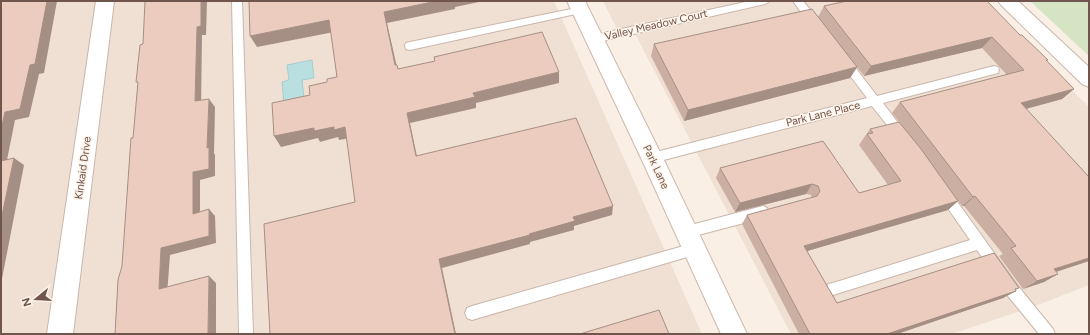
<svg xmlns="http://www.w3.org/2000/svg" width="1090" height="335" font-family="Figtree,sans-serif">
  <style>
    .residential { fill: #f0e0d3 }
    .green { fill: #d5e5c4 }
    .water { fill: #badfe1; stroke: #a2ced1 }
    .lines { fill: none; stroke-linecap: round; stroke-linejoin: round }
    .lane-casing { stroke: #c9b6ab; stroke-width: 2 }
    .street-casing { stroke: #c9b6ab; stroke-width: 2 }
    .secondary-casing { stroke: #ceb8ac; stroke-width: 2 }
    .lane { fill: #fff; fill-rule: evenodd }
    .street { fill: #fff; fill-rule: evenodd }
    .secondary { fill: #fff; fill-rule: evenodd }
    .wall { fill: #cbafa3 }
    .shaded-wall { fill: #a58f85 }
    .building { fill: #ecccbe; stroke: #a58f85 }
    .labels { text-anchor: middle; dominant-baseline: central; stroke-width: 3; stroke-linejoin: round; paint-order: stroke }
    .street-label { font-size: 11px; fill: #6f554c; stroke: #fdf3e9 }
  </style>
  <rect width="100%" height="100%" fill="#f9efe4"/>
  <path class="residential" d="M1,1H554L702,334H1Z
    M603,1H981L1089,107V285L1038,305L952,334H791L632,28L618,31Z"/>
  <path class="green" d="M1030,1H1089V56Z"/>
  <path class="water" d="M312,60L314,78L302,80L304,98L284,103L282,82L289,80L287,65Z"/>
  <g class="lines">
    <defs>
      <path id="lane" d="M232,1H242L253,334H239Z
        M750,1H770L765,4L594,43L590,42L589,39L590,36L594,35Z
        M793,1H803L818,19L819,22L818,25H810Z
        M581,7L585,8L586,10L585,12L410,50L406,49L405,46L406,43L410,42Z
        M844,57L848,58L877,96L994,66L998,67L999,70L998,73L994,74L883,103L908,136L906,139L902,141L898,139L872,106L652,163L648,161L646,158L648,155L652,153L867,98L839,61L840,58Z
        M944,188L948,189L1018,286L1053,329L1055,334H1039L1008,296L977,250L833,295L828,294L826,289L828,284L833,283L970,240L940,197L938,193L940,189Z
        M763,206L767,208L769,212L767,216L763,218L687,238L682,236L681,232L682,228L687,226Z
        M694,243L699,245L701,249L699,253L694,255L472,320L467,318L465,313L467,308L472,306Z"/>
      <path id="street" d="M96,1H114L73,334H47Z
        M998,1H1018L1089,67V87L1082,84L1001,5Z"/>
      <path id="secondary" d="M567,1H585L663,158L747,334H721L641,158Z"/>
    </defs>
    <use href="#lane" class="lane-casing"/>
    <use href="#street" class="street-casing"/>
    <use href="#secondary" class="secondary-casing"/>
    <use href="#lane" class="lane"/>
    <use href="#street" class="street"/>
    <use href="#secondary" class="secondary"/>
  </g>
  <path class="wall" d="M824,6L1020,35L1074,89L1062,99L1026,109L1089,177V261L1056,272L1058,274L1044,282L1023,289L999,256L1003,254L964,206H962L958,201L948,210L807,251L837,303L1015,290L1016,291L1003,298L897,334H799L742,224L747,215L812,198L811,195L806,194L735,212L716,178L720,168L823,141L859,193L888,185L859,145L870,129L901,124L892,113L900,102L1007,75L982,48L864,76L857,67L850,78L684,121L651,56L654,44L818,17Z"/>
  <path class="shaded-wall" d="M47,1H57L44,73L39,74L29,117L15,120L5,170L1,167V130L5,112Z
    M201,1H207L206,35H202L201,110L195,101L197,27Z
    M437,1H484L455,7V9L387,23L399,76L395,65L384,12Z
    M329,20L334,32L257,47L250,36Z
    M992,37L982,48L864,76L871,66Z
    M857,67L850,78L684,121L688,110Z
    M559,72V83L476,103V108L410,123L419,166L416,156L407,113L473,93Z
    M1074,89L1062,99L1010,113L1021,103Z
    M209,99L215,107L214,153L215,155V176L200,180V221L193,214V172L207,148Z
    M334,127H345L350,138L339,140L338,137L320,142L318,138L281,147L274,136L314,128Z
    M14,158L24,165L1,284V220Z
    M812,184L806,194L735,212L740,203Z
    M975,196L964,206H962L973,197Z
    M958,201L948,210L797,254L804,246Z
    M613,206L612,215L574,226V230L530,242V244L442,268L456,334H455L439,259L529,234L573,217Z
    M209,209L215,216L216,243L170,255L167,295L159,289L161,248Z
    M1089,258V261L1040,277L1054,269Z
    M1058,274L1044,282L1023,289L1037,281Z
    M209,276L216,283V334H208Z
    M1019,288L1010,293L1016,291L1003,298L897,334H887Z"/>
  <path class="building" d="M1,1H47L35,64L30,65L20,109L5,112L1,130Z
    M145,1H201V26L197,27L195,101L209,99L207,148L209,147V169L193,172V214L209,209V236L161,248L159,289L209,276L208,334H115L118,280L122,266L131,138H133L138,82H136L140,45L143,44Z
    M249,1H437L384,12L395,65H397L398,69L435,61L434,57L542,32L559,72L473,93L475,97L407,113L416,156L576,118L613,206L573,217L575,221L529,234L530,235L439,259L455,334H270L264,224L355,202L345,127L334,130V127L314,131V128L274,136L272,103L310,95L309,86L327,82V79L337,77L329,20L250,36Z
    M847,1H987L1020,35H1022L1048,60H1046L1074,89L1021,103L1089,177V258L1054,269L1058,274L1037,281L1011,248L1016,246L975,196L973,197L900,102L1024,70L992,37L871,66L824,6Z
    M812,9L857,67L688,110L654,44Z
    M899,122L921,149L958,201L804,246L837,303L994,253L1019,288L1015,289L1016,291L887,334H810L747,215L817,196L820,191L818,186L812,184L740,203L720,168L823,141L859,193L901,181L867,134L873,133L870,129Z
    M14,158L1,220V161Z
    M659,310L669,334H580Z"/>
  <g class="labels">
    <g class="street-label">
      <text transform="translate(656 25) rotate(-13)">Valley Meadow Court</text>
      <text transform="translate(823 114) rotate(-14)">Park Lane Place</text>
      <text transform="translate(656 167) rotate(65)">Park Lane</text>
      <text transform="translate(83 168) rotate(-82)">Kinkaid Drive</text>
    </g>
  </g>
  <rect width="1090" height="335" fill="none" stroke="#6f554c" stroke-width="4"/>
  <g transform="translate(36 299) rotate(252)" stroke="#fdf3e9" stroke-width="3" paint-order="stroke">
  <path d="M0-3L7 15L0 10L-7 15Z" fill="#6f554c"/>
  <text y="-6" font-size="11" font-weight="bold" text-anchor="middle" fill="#6f554c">N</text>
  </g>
</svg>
